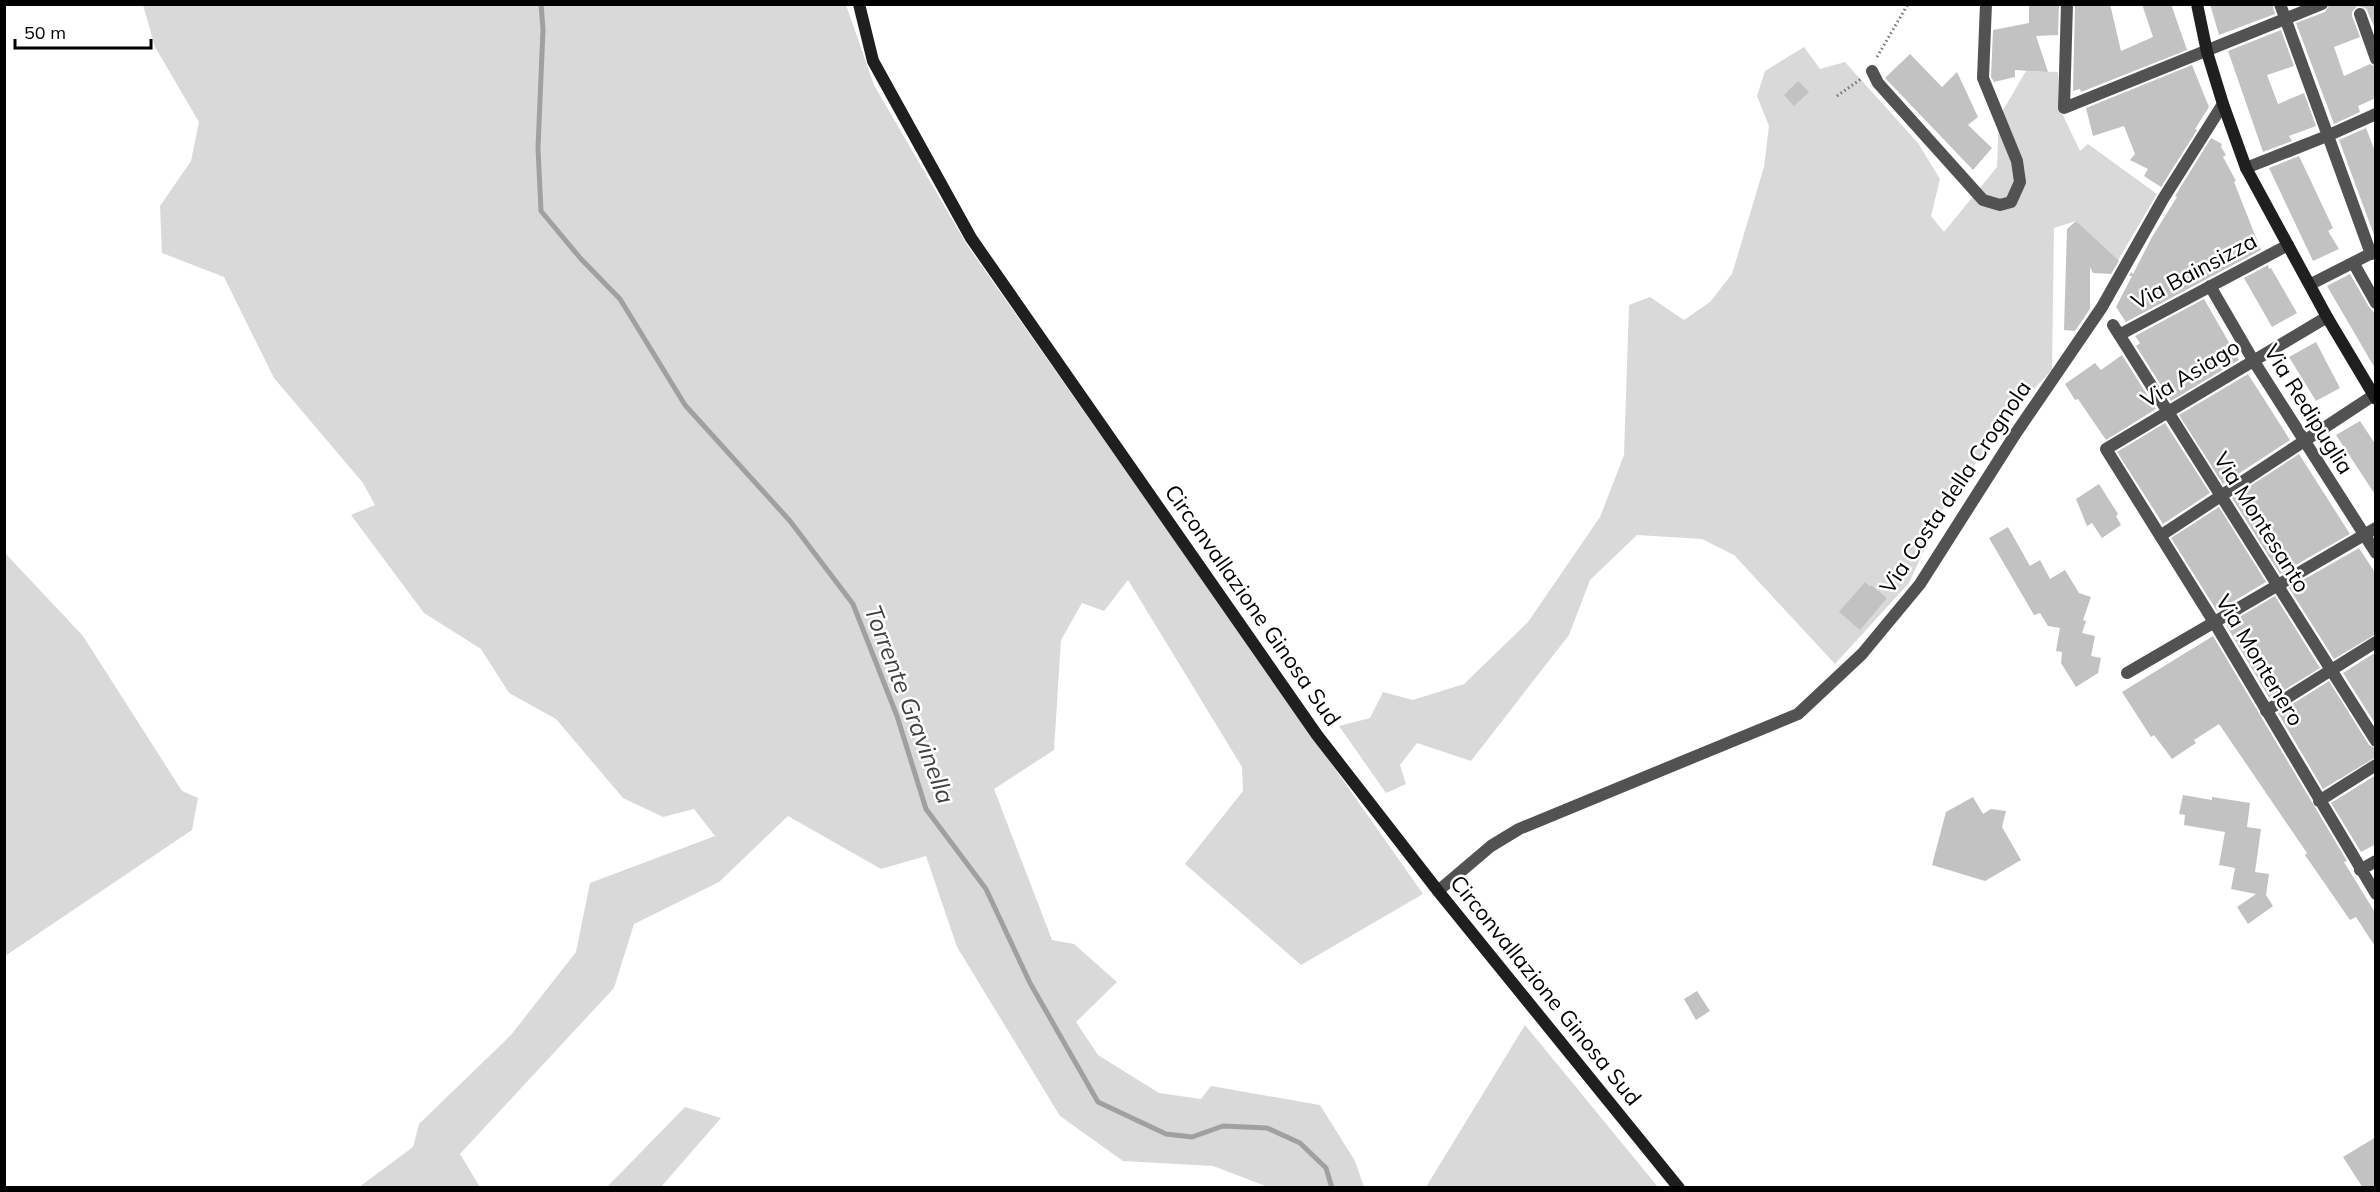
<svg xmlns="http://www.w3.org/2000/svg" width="2380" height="1192" font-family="Mulish,sans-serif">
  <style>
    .green { fill: #d9d9d9 }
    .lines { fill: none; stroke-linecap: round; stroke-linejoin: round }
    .stream { stroke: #a0a0a0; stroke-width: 5 }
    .building { fill: #c2c2c2 }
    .path { stroke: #747474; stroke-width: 3; stroke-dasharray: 1.5 3; stroke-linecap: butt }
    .street { stroke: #525252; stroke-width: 12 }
    .secondary { stroke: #1f1f1f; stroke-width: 12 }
    .labels { text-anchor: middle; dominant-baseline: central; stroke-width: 5; stroke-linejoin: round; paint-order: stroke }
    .street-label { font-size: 22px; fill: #000; stroke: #fff }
    .water-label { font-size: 24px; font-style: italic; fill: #414141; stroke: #fff }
  </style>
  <rect width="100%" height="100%" fill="#fff"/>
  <path class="green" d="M143,5H846L874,85L967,245L1423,894L1301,965L1185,864L1243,791L1242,767L1128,580L1104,611L1082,603L1061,640L1054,750L994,789L1052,940L1074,944L1117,982L1076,1022L1098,1055L1159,1093L1201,1099L1211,1086L1320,1105L1355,1161L1364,1187H1268L1213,1166L1123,1161L1060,1116L957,947L926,856L881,869L788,816L719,882L634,924L614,988L460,1154L480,1187H359L413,1147L419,1124L511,1035L576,952L590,883L715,836L694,809L663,817L623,798L556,719L509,693L481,649L424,613L351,515L375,505L363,483L274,378L224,277L162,253L160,206L191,161L199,122L155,47Z
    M1804,47L1820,69L1845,62L1918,143L1940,179L1931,216L1944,232L1997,167L1999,117L2026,71L2058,72L2059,107L2080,151L2088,144L2157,194L2117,262L2076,221L2054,228L2052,370L2015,409L1943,509L1909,583L1835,664L1734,555L1702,539L1637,535L1590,580L1569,635L1471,761L1417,743L1400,765L1406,784L1386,793L1339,726L1370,718L1383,692L1413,700L1464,684L1528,622L1600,517L1624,455L1629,305L1650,297L1684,320L1710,302L1732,274L1764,167L1769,126L1757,96L1765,71Z
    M5,553L83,636L182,791L198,798L192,830L5,956Z
    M1525,1025L1658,1187H1426Z
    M685,1107L721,1118L661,1187H607Z"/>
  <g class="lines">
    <path class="stream" d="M541,4L543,29L538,148L541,211L581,259L620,299L685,405L790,521L853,604L897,716L926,809L986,889L1030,983L1098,1102L1166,1134L1192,1137L1223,1126L1267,1128L1300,1143L1326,1168L1332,1188"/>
  </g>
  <path class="building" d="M2029,4H2059L2058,35L2036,36L2048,72L2015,70V77L1994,82L1991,77L1993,30L2029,23Z
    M2075,4H2110L2121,51L2153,37L2142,4H2171L2187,50L2081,92L2080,89L2073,91Z
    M2210,4H2272L2275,14L2219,35Z
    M2330,4H2376V31L2366,8L2357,6L2352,12V16L2360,37L2334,47L2344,76L2370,64L2376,67V98L2358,106L2360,112L2334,124L2296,23L2325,12Z
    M2281,30L2294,66L2267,75L2278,104L2304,93L2316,126L2289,136L2292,141L2263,152L2228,51Z
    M1910,54L1942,87L1957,72L1978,117L1968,125L1992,148L1973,170L1885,78Z
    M2192,65L2209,107L2195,129L2197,130L2161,187L2144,176L2148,169L2130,160L2135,154L2124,126L2093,136L2086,108Z
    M1798,81L1809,92L1794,106L1784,95Z
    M2366,128L2376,154V235H2374L2339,140Z
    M2211,138L2222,144L2221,147L2226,155L2223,157L2236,181L2234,182L2261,250L2126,322L2116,307L2132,276H2129L2131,272L2133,274L2152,237L2177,197L2175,196Z
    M2299,156L2333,228L2328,231L2339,249L2313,261L2269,168Z
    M2076,221L2119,261L2111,274L2093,273L2090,267V309L2075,331L2064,330L2067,229Z
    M2268,265L2269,269L2271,268L2297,313L2272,327L2244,278Z
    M2350,274L2369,307L2376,314V370L2327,286Z
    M2204,299L2239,360L2171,401L2136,346L2140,343L2135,336Z
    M2316,342L2340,388L2316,401L2289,357Z
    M2122,355L2156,409L2106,440L2078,399L2075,400L2065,384L2095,363L2101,370Z
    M2248,374L2290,440L2223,484L2179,415Z
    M2360,421L2376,445V496L2336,435Z
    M2165,423L2210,493L2163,524L2117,452Z
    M2299,454L2350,534L2280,574L2232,498Z
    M2099,484L2118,514L2116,516L2121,525L2102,538L2092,523L2087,526L2076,499Z
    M2219,507L2266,582L2217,611L2171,538Z
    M2008,527L2030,566L2040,560L2050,579L2065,570L2079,593L2091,597L2083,620L2086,621L2082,633L2095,636L2091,656L2101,658L2098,673L2076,687L2061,663L2062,652L2056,651L2060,628L2048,626L2040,613L2034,615L1989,538Z
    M2359,548L2376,574V634L2334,659L2289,588Z
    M1865,582L1870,587L1871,585L1887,598L1860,630L1839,612Z
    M2275,596L2320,668L2270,699L2226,625Z
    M2213,636L2347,861L2344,862L2376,914V948L2356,917L2350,920L2305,855L2307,853L2219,724L2194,740L2196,743L2172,759L2154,735L2151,737L2122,692Z
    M2376,652V725L2343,673Z
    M2329,681L2369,745L2376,749V757L2323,789L2278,713Z
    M2376,775V844L2361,852L2331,803Z
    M2183,795L2212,800V797L2250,803L2247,827L2261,829L2255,872L2269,874L2266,895L2273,906L2248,924L2237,907L2256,894L2231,889L2235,868L2219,865L2225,832L2184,825L2185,815L2179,814Z
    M1973,797L1983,814L1991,809L2006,811L2002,827L2021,860L1985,881L1932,865L1946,812Z
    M1697,991L1710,1011L1696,1020L1684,999Z
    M2376,1137V1188H2363L2343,1157Z"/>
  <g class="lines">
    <path class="path" d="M1877,57L1908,4
      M1837,96L1861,79"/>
    <path class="street" d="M2067,4L2064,108L2322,4
      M2280,4L2371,254
      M2360,14L2376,59
      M1872,71L1878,83L1983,200L2000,205L2011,202L2020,182L2017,161L1983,78L1986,4
      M2246,168L2327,136L2376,114
      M2354,264L2376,303
      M2311,284L2376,251
      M2210,286L2253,360L2376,553
      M2327,317L2106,449L2214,622L2376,894
      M2113,325L2376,741
      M2119,335L2288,245
      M2160,536L2374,395
      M2127,673L2376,528
      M2266,711L2376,642
      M2319,801L2376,765
      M2360,870L2376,861
      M1438,891L1491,846L1519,829L1798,714L1862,654L1920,584L2016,433L2102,307L2163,199L2223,104"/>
    <path class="secondary" d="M859,4L873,61L971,238L1317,735L1438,891L1679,1188
      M2197,4L2207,52L2223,104L2246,168L2327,317L2376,399"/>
  </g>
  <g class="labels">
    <g class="street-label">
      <text transform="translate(2194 271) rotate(-28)">Via Bainsizza</text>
      <text transform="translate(2190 373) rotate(-31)">Via Asiago</text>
      <text transform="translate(2309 409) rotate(58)">Via Redipuglia</text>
      <text transform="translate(1955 487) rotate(-56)">Via Costa della Crognola</text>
      <text transform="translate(2262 522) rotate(58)">Via Montesanto</text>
      <text transform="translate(1253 605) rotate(55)">Circonvallazione Ginosa Sud</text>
      <text transform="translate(2260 660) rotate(59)">Via Montenero</text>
      <text transform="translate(1546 990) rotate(51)">Circonvallazione Ginosa Sud</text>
    </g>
    <g class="water-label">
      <text transform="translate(910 704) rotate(69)">Torrente Gravinella</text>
    </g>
  </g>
  <rect width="2380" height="1192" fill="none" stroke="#000000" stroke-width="12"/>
  <path d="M15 39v9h136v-9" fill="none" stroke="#000000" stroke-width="3"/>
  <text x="24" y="39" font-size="18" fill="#000000" stroke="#ffffff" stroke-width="4.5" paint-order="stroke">50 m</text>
</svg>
